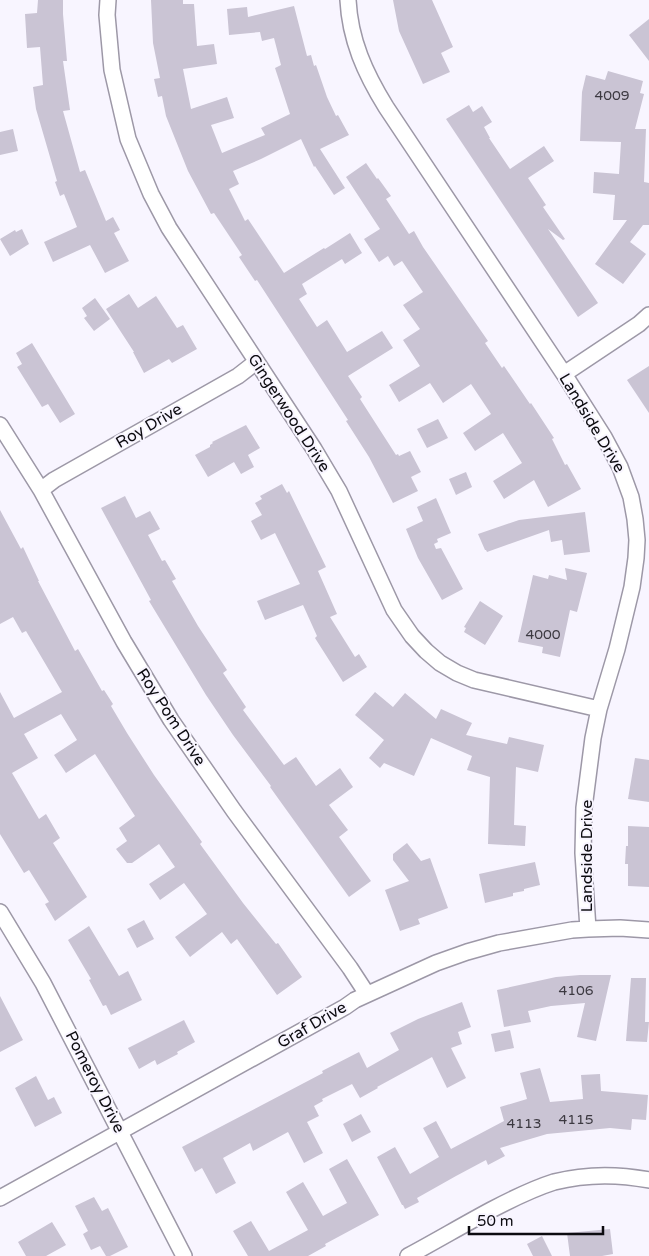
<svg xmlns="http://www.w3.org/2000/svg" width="649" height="1256" font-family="'Varela Round',sans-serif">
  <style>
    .building { fill: #cac4d4 }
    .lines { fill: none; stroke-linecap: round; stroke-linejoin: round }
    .minor-casing { stroke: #9d98a7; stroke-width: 18 }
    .minor { stroke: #fff; stroke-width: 15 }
    .labels { text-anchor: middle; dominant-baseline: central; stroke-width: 4; stroke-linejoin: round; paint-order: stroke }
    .number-label { font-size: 14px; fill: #3c3941 }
    .street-label { font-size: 16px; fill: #0c0b10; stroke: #f8f5ff }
  </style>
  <rect width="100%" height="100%" fill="#f8f5ff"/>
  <path class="building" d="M38,0H63V14L67,61H63L70,110L63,111L80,172L85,170L106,221L113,217L120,230L114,233L129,261L105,273L90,245L53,262L44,242L77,227L64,194L60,196L55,182L57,181L36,109L33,87L43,85L40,47L27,48L25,14L37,13Z
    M151,0H183V4H194L197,46L214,44L217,64L183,69L191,109L227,97L234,118L211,125L222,153L265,135L261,128L290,114L275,68L281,65L274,38L262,41L260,32L229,35L227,9L247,7L248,17L294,6L307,56L311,55L314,66L316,65L327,97L336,116L338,115L349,135L320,149L345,188L334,195L315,166L314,167L301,139L261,159L233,171L239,184L229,189L245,221L248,219L284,273L324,248L325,249L350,233L362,253L345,264L342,259L302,284L307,294L299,299L317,327L327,320L347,352L382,331L393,348L348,376L362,397L360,399L396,455L398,454L399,456L410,451L421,472L411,477L418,491L393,503L369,457L346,421L348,420L257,280L255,281L239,257L242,255L214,213L211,214L188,171L166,116L162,96L158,97L154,79L160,78L153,43Z
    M393,0H432L453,47L441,53L450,72L423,84L399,31Z
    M649,19V61L629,35Z
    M608,71L643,81L640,93L644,94L635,129H646L644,182L649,183V225H643L630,242L646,254L623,284L595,264L627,220H613L615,195L593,193L594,172L619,174L621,142L580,141L582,92L586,75L605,80Z
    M469,105L473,112L482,106L492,122L484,127L490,138H489L510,169L544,146L554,161L528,178L546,205L543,207L565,239L563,240L548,229L598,303L578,317L446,119Z
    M13,129L18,151L0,155V132Z
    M366,163L377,179L378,178L391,196L386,199L409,234L414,231L423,247L488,341L485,343L502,368L504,366L530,404L531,403L554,438L552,439L565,465L567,464L581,489L548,507L534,480L504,499L493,481L522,463L503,433L475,451L463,433L491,414L471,384L443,403L430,383L399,402L389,385L420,366L403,340L420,329L403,305L423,292L402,261L394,266L388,256L379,262L364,239L380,229L346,177Z
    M22,229L29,244L10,256L0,239L15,230L16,232Z
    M129,294L138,308L156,296L177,328L183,325L197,349L172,363L169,359L144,373L133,352H134L106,309Z
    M95,298L110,319L94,331L84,318L87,316L82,308Z
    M32,343L75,414L60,423L48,404L42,407L17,367L22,364L16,353Z
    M649,366V413L627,380Z
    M438,419L448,438L427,448L417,429Z
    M246,425L260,448L248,455L254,467L241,474L234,462L208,477L195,455L210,447V445L213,443L212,442Z
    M466,472L472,487L456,495L449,479Z
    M282,484L287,493L289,491L326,567L318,571L337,614L330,617L355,657L359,654L367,667L343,682L315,638L317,636L303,605L265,620L257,601L300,584L275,533L261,540L251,521L262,515L255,503L262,499L260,496Z
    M125,496L136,518L150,511L160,529L148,535L162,561L165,560L176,579L172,581L198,626L227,670L223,673L246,707L243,710L284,765L296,757L316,786L340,768L353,787L329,805L348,830L339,837L371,881L349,897L280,801L270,787L271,786L233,735L206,695L149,601L151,600L101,508Z
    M436,498L451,533L437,539L438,542L434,544L436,549L441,548L463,589L442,600L418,558L406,529L423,521L417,507Z
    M0,510L21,549L23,547L39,581H38L75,651L78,649L102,691L104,690L113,704L111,706L127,733L154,775L202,842L200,844L243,903L276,944L278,943L302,977L277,995L237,939L231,944L222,932L190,957L175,937L207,914L184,883L160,900L149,884L175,867L159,844L132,863H127L116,849L127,841L119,828L135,816L95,754L66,773L54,755L77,740L61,714L24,734L38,758L12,773L39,819L46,814L60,838L53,843L87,897L55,921L45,904L49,902L29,870L24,873L0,834V692L14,718L62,692L26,631L22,633L13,617L0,624Z
    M585,512L590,552L564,555L562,540L551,542L549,530L487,552L486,550H485L478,534L519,520Z
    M565,568L587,573L577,612L570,610L560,657L542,653L543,647L518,642L533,575L548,579L549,575L567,580Z
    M480,601L503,616L485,645L464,632L466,628L464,627Z
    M375,692L393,707L405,693L436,719L441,709L472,723L466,735L507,744L509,737L544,745L538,772L516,767L514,825L526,826L525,846L488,844L490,777L467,770L472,756L431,738L414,776L384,763L380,768L369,758L384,740L355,715Z
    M635,758L649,760V802L628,799Z
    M628,826L649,827V887L628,886V864H625L626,846H628Z
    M407,843L421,861L430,858L448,908L418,919L420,924L400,931L385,890L409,881L393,860V854Z
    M535,862L540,885L524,889V891L513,893V896L485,903L479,874Z
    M144,920L154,939L137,948L127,929Z
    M89,926L119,976L128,971L142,1000L111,1015L106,1005L103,1006L89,980L91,979L68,940Z
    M580,975H611L596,1041L577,1037L585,1003L551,1006L528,1011L531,1022L504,1027L497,990L556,977Z
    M631,978H646L645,1022H649L647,1042L626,1041Z
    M0,996L23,1040L0,1052Z
    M462,1002L471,1027L458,1032L462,1044L451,1048L466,1078L447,1088L432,1057L377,1087L378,1088L360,1098L352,1084L322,1099L323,1101L314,1106L319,1116L307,1122L323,1153L304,1163L288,1132L253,1151L250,1143L223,1158L236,1183L216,1194L202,1168L195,1172L182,1147L323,1073L322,1071L359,1052L367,1068L399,1050L390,1033L418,1019Z
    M184,1020L195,1042L177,1052L178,1054L157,1065L155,1060L139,1069L128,1048Z
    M510,1030L514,1048L495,1052L491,1034Z
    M540,1068L550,1102L583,1099L581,1075L600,1074L601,1091L648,1095L646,1120L632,1119L631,1130L610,1128L547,1134L500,1148L505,1156L488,1165L486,1160L456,1176L417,1198L419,1202L405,1209L403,1205H402L377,1157L395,1147L410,1174L439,1157L423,1128L436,1121L451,1149L504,1121L500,1107L527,1099L520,1073Z
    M36,1076L48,1100L54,1097L62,1113L35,1127L15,1088Z
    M361,1114L371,1132L352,1142L343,1124Z
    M347,1159L379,1215L325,1244L326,1246L308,1256H248L233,1231L251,1221L269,1251L308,1230L286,1192L303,1182L323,1216L347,1203L329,1169Z
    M94,1197L102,1211L108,1208L128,1247L110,1256H106L100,1246L91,1250L83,1234L88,1231L75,1206Z
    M52,1222L66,1245L46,1256H26L18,1242Z
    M610,1229L613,1254L602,1256H570L567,1233Z
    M542,1236L552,1256H533L527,1244Z"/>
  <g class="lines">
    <defs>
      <path id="minor" d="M108,0L107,15L112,70L128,139L151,194L169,228L314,449L339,491L394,610L412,636L426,651L440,663L457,673L474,680L599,709
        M348,0C350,40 365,73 386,107L564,374L604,437L620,467L631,497L635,519L637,540L636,558L632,587L617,649L599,709L593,738L584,808L583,853L588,929
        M564,374L639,324L649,315
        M0,425L41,490L124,642L171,720L234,811L350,968L367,994
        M41,490L54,480L238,376L256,362
        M0,912L43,983L184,1256
        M0,1198L345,1007L355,1000L436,963L467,952L499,943L572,930L588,929L620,928L649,930
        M408,1256C436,1241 463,1225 491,1210C512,1199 532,1189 554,1182C585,1174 618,1174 649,1180"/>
    </defs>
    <use href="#minor" class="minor-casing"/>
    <use href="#minor" class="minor"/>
  </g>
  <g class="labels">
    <g class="number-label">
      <text x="612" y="95">4009</text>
      <text x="543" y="634">4000</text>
      <text x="576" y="990">4106</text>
      <text x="576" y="1119">4115</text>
      <text x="524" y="1123">4113</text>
    </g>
    <g class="street-label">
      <text transform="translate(289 413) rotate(57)">Gingerwood Drive</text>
      <text transform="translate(592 423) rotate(59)">Landside Drive</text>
      <text transform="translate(149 426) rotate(-30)">Roy Drive</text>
      <text transform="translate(171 717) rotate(57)">Roy Pom Drive</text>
      <text transform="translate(587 856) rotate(-90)">Landside Drive</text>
      <text transform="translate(312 1025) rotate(-30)">Graf Drive</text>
      <text transform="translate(95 1082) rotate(63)">Pomeroy Drive</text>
    </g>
  </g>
  <path d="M469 1226v8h134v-8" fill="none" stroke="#0c0b10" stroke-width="2.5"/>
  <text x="477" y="1226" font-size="15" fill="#0c0b10" stroke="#f8f5ff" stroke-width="4" paint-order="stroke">50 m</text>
</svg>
